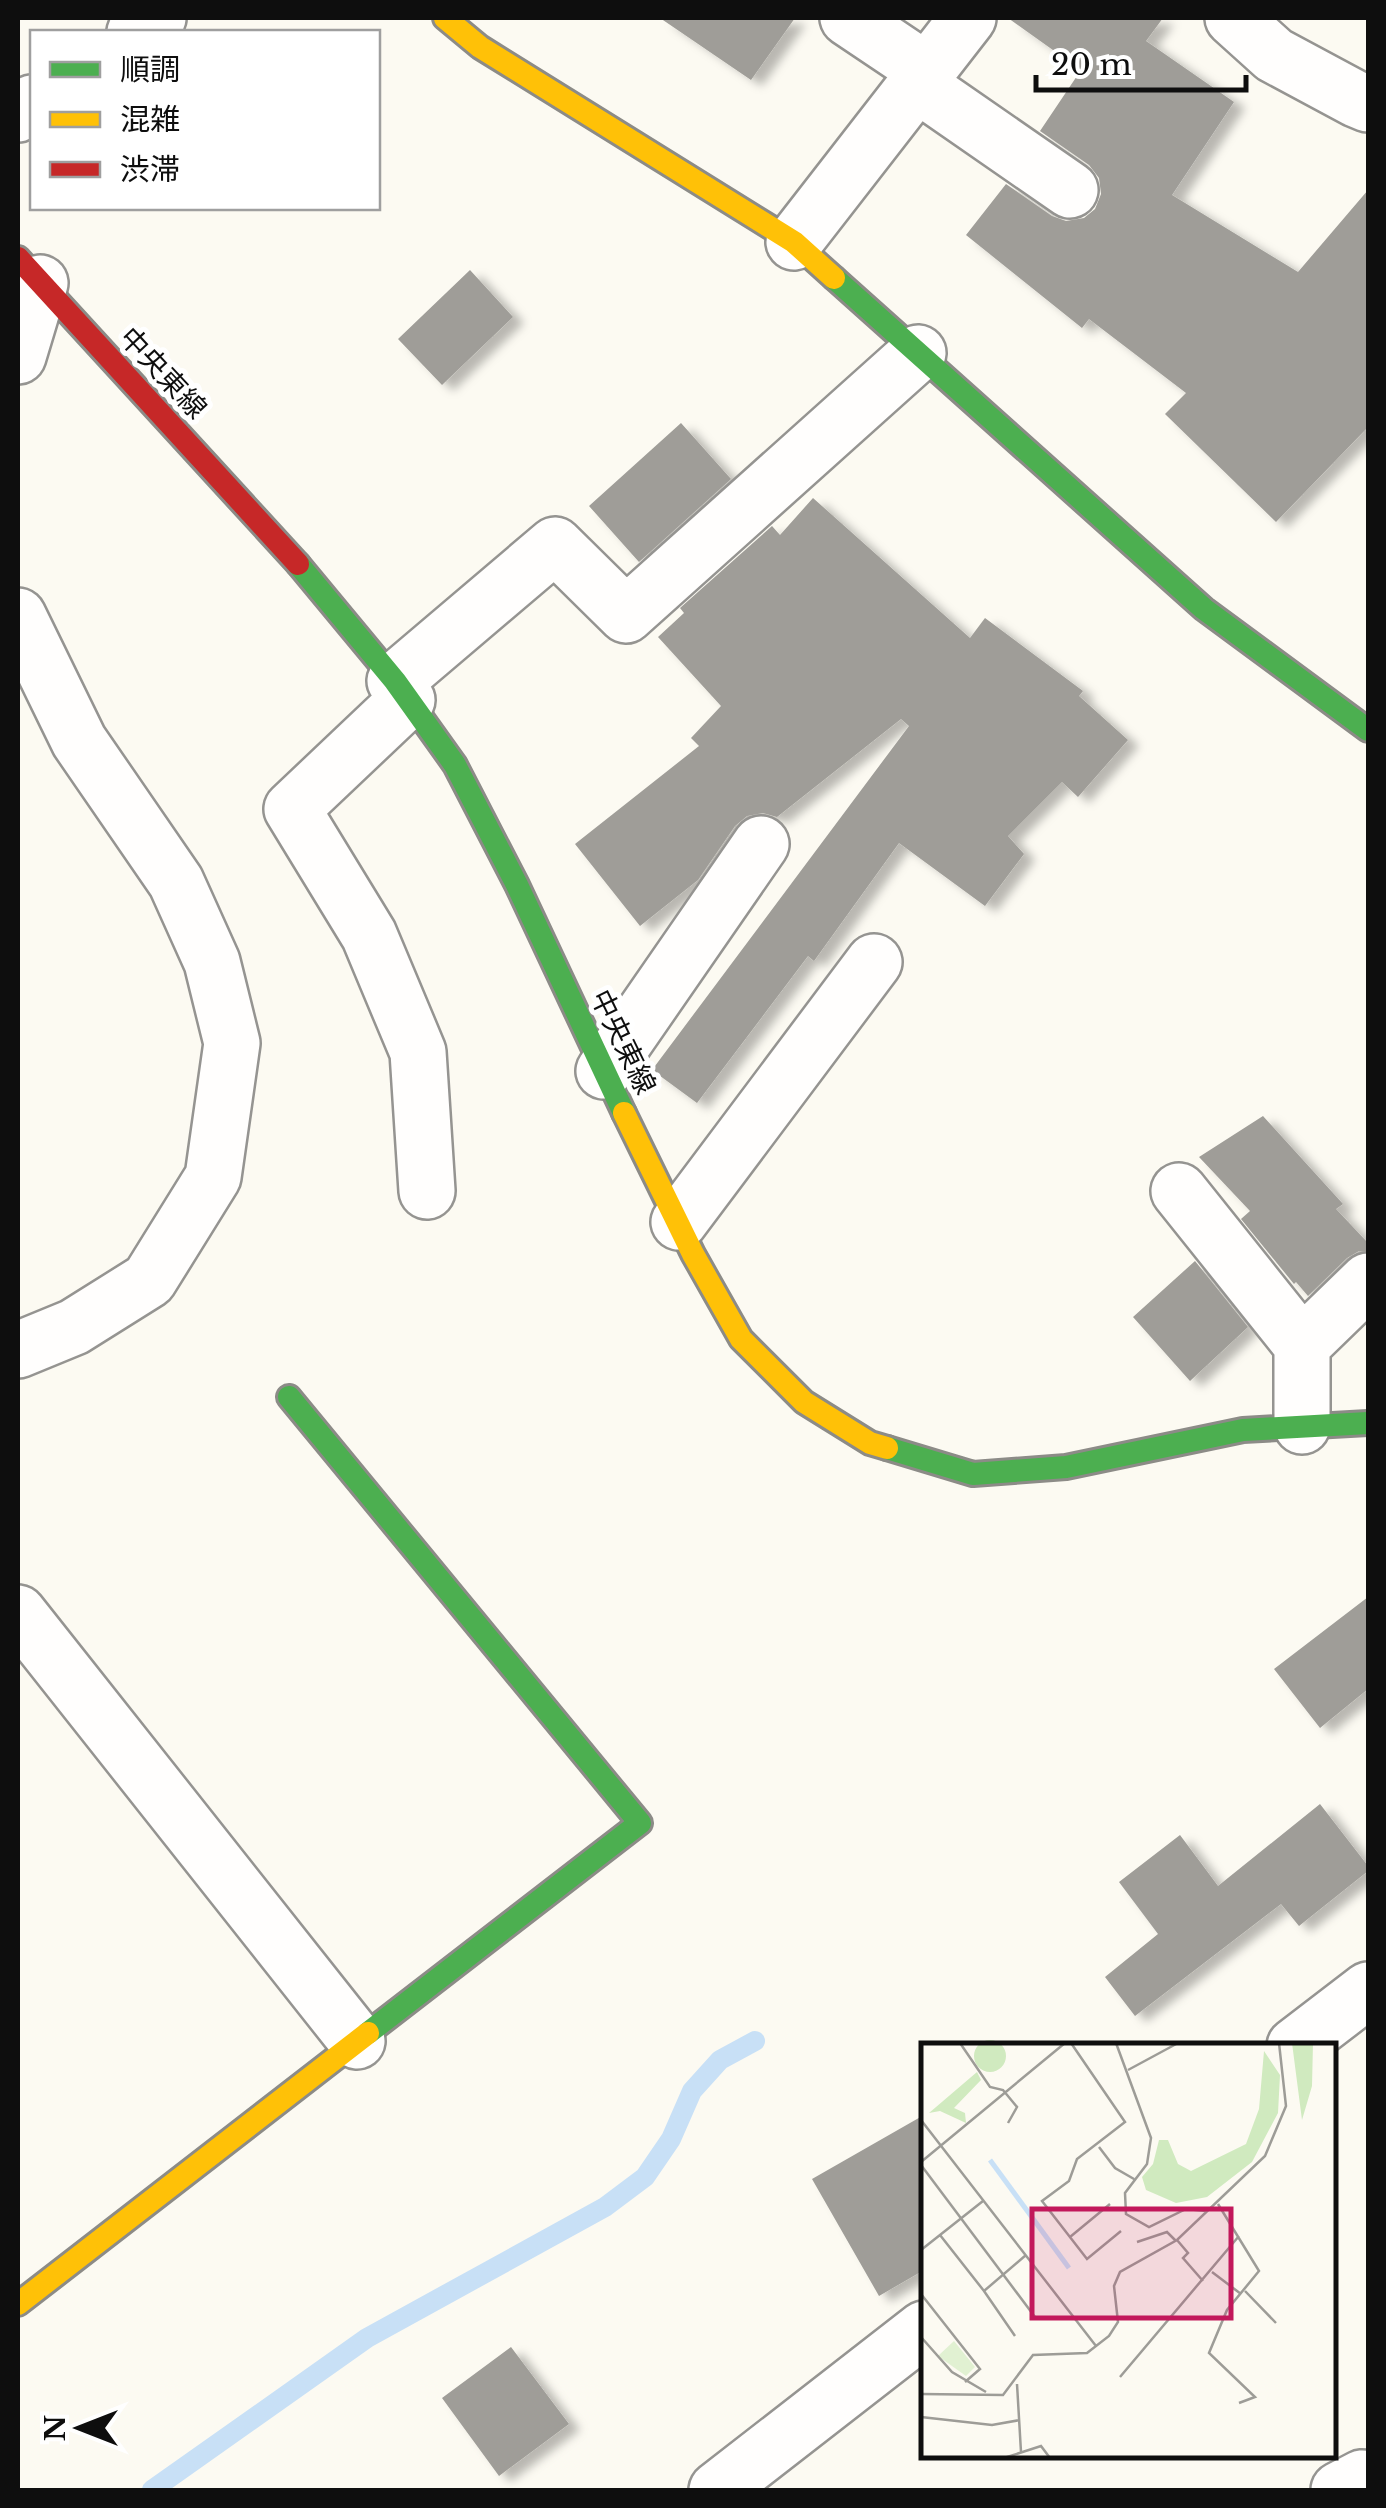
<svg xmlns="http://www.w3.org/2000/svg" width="1386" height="2508" font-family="'Libre Baskerville','Noto Sans JP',serif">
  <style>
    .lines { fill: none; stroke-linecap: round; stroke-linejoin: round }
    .stream { stroke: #c8e0f6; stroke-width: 20 }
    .building { fill: #9f9d98; filter: url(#shadow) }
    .street-casing { stroke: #959491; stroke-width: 60 }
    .fast-casing { stroke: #8c8b87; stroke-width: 28 }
    .slow-casing { stroke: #8c8b87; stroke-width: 28 }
    .jam-casing { stroke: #8c8b87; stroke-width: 28 }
    .street { stroke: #fffefd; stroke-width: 55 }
    .fast { stroke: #4caf50; stroke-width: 22 }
    .slow { stroke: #ffc107; stroke-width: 22 }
    .jam { stroke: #c62828; stroke-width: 22 }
    .labels { text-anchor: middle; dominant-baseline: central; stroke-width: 10; stroke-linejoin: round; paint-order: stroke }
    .street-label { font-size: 28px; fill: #0e0e0e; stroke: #fff }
    .inset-river { fill: none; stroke: #c8e0f6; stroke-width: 5 }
    .inset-road { fill: none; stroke: #9d9c97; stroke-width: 2.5 }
    .view { fill: #c2185b; fill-opacity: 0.15; stroke: #c2185b; stroke-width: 5 }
    .inset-edge { fill: none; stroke: #0e0e0e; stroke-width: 5 }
  </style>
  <defs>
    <filter id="shadow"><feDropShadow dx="11" dy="6" stdDeviation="5" flood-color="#0004"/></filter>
  </defs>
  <rect width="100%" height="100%" fill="#fcfaf2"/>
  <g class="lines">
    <path class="stream" d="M152,2490L367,2338L605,2207L645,2177L671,2139L692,2091L720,2060L755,2041"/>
  </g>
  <path class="building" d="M660,18H795L751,80Z
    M1008,18H1163L1146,41L1234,102L1172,195L1298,272L1368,190V427L1276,522L1165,414L1186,393L1089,319L1082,328L966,235L1006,184L1052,216L1066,221L1084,218L1095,209L1101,194L1099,178L1089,165L1040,131L1081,70Z
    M470,270L513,317L442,385L398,339Z
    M681,423L731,479L639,562L589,506Z
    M813,498L970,638L985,618L1083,691L1079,696L1128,740L1078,797L1062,782L1008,836L1024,854L985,906L899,843L814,961L808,956L697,1103L652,1070L909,726L901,719L777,817L763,813L747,816L735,826L698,880L640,926L575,844L699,746L691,738L721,706L658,637L684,613L680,608L772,526L780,535Z
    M1263,1116L1343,1204L1336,1209L1368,1243V1251H1359L1347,1258L1308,1296L1296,1282L1294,1284L1241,1219L1250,1211L1199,1157Z
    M1195,1261L1248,1327L1190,1381L1133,1317Z
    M1368,1597V1689L1320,1728L1274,1669Z
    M1320,1804L1368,1866V1871L1299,1926L1281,1904L1135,2016L1105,1977L1158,1934L1119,1882L1180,1835L1218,1886Z
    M924,2115V2270L879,2296L812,2179Z
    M511,2347L569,2424L499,2476L442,2398Z"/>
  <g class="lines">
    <defs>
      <path id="street" d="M848,18L927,71
        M1233,18L1274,55L1356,99L1368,104
        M135,32L158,18
        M917,84L1070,190
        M18,114L32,103
        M794,242L968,18
        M18,356L40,283
        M18,616L79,741L176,882L212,962L232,1043L213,1177L149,1280L74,1327L18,1350
        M395,681L555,545L626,615L918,353
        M407,700L292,809L369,935L418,1052L427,1191
        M604,1071L761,844
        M1179,1191L1302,1345
        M679,1222L874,962
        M1302,1426V1345L1368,1281
        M18,1613L357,2041
        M1295,2046L1368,1990
        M717,2490L924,2329
        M1339,2490L1362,2478"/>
      <path id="fast" d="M834,278L1204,609L1368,730
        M298,564L395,681L455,765L517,885L624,1113
        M289,1397L640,1823L368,2033
        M887,1448L973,1474L1066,1467L1243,1430L1368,1423"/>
      <path id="slow" d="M445,18L480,47L794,242L834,278
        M624,1113L693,1254L741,1339L804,1402L870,1443L887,1448
        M18,2304L368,2033"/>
      <path id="jam" d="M18,258L298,564"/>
    </defs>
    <use href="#street" class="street-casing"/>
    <use href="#fast" class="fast-casing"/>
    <use href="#slow" class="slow-casing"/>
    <use href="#jam" class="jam-casing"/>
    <use href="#street" class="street"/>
    <use href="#fast" class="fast"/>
    <use href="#slow" class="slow"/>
    <use href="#jam" class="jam"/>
  </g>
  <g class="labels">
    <g class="street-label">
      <text transform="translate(163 373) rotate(47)">中央東線</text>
      <text transform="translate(623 1042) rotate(64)">中央東線</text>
    </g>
  </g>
  <g transform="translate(921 2043)">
    <rect width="415" height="415" fill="#fcfaf2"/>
    <path d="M33,298L54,324L45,333L17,313Z" fill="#e1f1d2"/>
    <path d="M53 13a16 16 0 1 1 32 0a16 16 0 1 1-32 0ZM371,0H392L391,43L381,77ZM343,8L359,32L357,70L331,119L286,154L255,160L225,147L221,134L232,121L238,97H247L257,121L270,128L325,101L338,66ZM56,29L60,37L33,65L44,70L45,80L19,68L8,70Z" fill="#d0eabf"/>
    <path class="inset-river" d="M69,117L148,225"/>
    <path class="inset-road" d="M39,0L69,44L82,47L96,64L87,80M150,0L204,79L156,116L148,138L121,158L166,216L200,188M195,0L230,95L226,121L204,150L205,171L228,184L265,166L285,168M207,27L257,0M0,77L175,303M178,104L194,125L213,136M0,119L144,0M0,122L114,274M297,161L338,228L306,267L288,310L334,354L318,360M19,192L63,248L105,212M149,194L189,161M256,197L267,210L262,215L282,238M216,199L246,189L255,198M0,207L62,158M291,229L320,251M63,248L94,293M324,248L355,280M0,251L59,326L44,339M0,294L31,329L65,349M199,334L318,193M96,341L100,409M0,351L82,352L112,312L166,310L188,293L197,279L193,243L199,229L256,197L344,113L365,63L358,0M0,374L71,382L99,377M83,415L120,403L129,415"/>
    <path class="view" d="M111,166H310V275H111Z"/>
    <rect width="415" height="415" class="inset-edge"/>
  </g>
  <rect width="1386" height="2508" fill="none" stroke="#0e0e0e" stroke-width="40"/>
  <rect x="30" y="30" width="350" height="180" fill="#ffffff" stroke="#9f9f9f" stroke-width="2.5"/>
  <rect x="50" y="62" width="50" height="15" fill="#4caf50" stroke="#9f9f9f" stroke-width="2.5"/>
  <text x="120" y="80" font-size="30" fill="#0e0e0e">順調</text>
  <rect x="50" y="112" width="50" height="15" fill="#ffc107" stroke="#9f9f9f" stroke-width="2.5"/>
  <text x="120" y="130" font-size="30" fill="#0e0e0e">混雑</text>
  <rect x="50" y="162" width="50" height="15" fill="#c62828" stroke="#9f9f9f" stroke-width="2.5"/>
  <text x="120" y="180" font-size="30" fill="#0e0e0e">渋滞</text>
  <g transform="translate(80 2428) rotate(270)" stroke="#ffffff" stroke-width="8" paint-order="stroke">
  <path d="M0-8L18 38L0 25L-18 38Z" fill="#0e0e0e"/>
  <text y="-15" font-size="28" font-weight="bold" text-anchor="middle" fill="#0e0e0e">N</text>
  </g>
  <path d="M1036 75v15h210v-15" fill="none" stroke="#0e0e0e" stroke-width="5"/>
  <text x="1051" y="75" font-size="30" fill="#0e0e0e" stroke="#ffffff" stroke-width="8" paint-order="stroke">20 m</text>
</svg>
